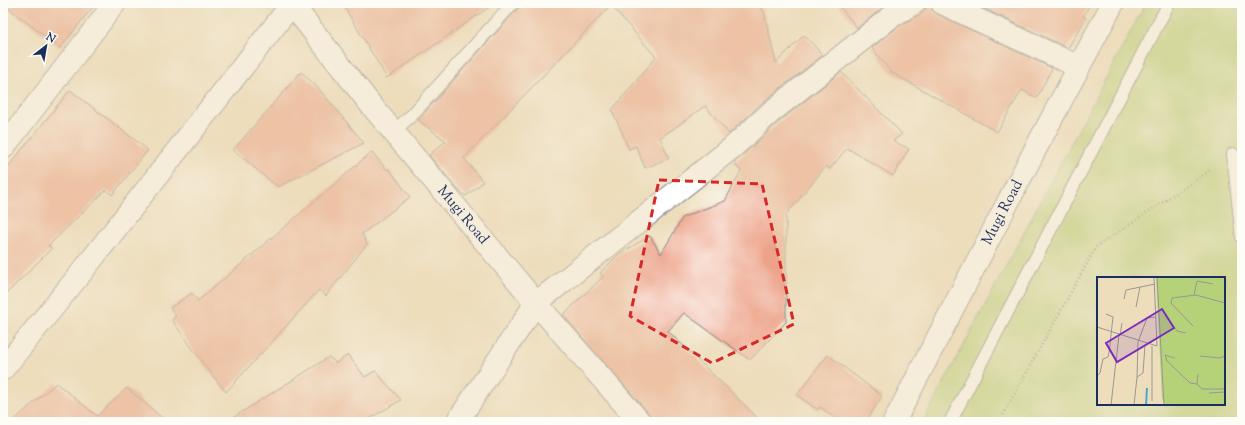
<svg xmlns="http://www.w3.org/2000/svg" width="1245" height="425" font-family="'Sorts Mill Goudy',serif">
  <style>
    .green { fill: #b5d278; stroke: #68806b; fill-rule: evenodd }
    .building { fill: #eda38a }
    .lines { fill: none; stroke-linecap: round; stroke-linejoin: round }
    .lane-casing { stroke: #84868c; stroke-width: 14 }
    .street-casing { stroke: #84868c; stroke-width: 24 }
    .path { stroke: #84868c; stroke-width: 2.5; stroke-dasharray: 1 3; stroke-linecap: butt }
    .lane { stroke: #fff; stroke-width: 12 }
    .street { stroke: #fff; stroke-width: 22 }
    .marked { fill: none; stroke: #d62828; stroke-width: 3; stroke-dasharray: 8 5; stroke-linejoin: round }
    .labels { text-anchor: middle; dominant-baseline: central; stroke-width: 3.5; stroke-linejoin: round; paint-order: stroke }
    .street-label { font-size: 15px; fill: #1b2f5e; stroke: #fdfcf7 }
    .inset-river { fill: none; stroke: #4aa8c9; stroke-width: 2 }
    .inset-road { fill: none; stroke: #999796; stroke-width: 1 }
    .view { fill: #7b2cbf; fill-opacity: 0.15; stroke: #7b2cbf; stroke-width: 2 }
    .inset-edge { fill: none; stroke: #1b2f5e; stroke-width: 2 }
  </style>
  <rect width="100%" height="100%" fill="#fdfcf7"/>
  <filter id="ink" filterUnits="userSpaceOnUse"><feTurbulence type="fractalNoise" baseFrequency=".025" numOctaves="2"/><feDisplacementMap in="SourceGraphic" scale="8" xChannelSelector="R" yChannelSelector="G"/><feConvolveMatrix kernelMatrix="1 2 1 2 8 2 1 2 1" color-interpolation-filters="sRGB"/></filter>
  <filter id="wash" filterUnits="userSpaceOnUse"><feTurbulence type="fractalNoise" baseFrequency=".012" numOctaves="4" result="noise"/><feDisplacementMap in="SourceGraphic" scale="16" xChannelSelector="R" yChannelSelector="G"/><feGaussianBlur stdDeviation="0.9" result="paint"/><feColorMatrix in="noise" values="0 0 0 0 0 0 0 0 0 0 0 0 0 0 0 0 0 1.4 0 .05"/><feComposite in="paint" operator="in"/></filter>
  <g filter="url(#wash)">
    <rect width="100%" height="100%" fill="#edddbb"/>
    <path class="green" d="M1146,3H1242V422H923ZM1098,278H1224V404H1098Z"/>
    <g id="blocks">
      <path class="building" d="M3,3H96L60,48L3,4Z
        M342,3H495L387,78Z
        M523,3H759L764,13L776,63L804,35L823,55L763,102L729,134L705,106L660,138L669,158L645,168L636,146L629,149L612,110L656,57L611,5L464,158L483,182L466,196L460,192L429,155L446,141L418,120Z
        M837,3H889L857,28Z
        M926,3H930L932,10L937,14L1052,68L1037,98L1022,90L997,132L891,72L872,48L899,26L921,14L925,9Z
        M972,3H1091L1083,16L1086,18L1068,48Z
        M301,72L319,89L364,143L278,187L233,150Z
        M841,72L902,134L893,141L909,149L893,176L847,148L830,169L826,166L785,216L786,217V322L750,360L684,313L668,331L762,422H652V419L649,414L563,315L603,277L600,273L619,254L650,236L661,254L683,217L725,201L741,171L734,163L779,122Z
        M70,90L148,150L112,195L106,190L48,246L52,248L3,297V173Z
        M372,152L387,170L389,169L410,197L362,234L367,244L326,296L319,290L226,392L205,366L172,320L176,316L170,308L192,293L198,301Z
        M348,355L365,377L375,371L401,400L364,422H226L329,357L336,363Z
        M828,355L882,396L866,422H840L820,407L818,410L797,395Z
        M56,383L97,416L127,388L167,422H12Z"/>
    </g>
  </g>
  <g filter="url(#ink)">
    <use href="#blocks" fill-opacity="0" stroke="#84868c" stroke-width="1"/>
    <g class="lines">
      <defs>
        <path id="lane" d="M394,131L412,115L513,3
          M1233,154L1242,238
          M950,422L1169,3"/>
        <g id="street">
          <path id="s1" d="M291,3L371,105L536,303L640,422"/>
          <path d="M942,3L1079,67"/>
          <path d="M3,148L115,3"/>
          <path d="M3,369L81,273L292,4"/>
          <path d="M457,422L536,303L733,147L771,112L892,16L914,3"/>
          <path id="s2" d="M894,422L1037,146L1113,3"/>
        </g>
      </defs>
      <use href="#lane" class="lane-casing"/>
      <use href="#street" class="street-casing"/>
      <path class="path" d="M1240,132L1242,127
        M999,422L1096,247L1212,169"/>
      <use href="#lane" class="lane"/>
      <use href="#street" class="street"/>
    </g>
  </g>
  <path d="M0 0H1245V425H0ZM659,180L762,184L794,324L712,363L630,316Z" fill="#edddbb" fill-opacity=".55" fill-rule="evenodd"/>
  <path class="marked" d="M659,180L762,184L794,324L712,363L630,316Z"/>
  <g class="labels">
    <g class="street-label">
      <text stroke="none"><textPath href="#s2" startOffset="236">Mugi Road</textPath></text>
      <text stroke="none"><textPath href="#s1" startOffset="273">Mugi Road</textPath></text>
    </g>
  </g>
  <g transform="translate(1097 277)">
    <rect width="128" height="128" fill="#edddbb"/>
    <path d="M59,0H125L128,3V128H68L65,121Z" fill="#b5d278"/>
    <path class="inset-river" d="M49,128L50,111"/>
    <path class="inset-road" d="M60,0L67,128M97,18L100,4L116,7M27,22L29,13L58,7M39,30L43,10M69,39L80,54L89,56M96,49L74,26L75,21L99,18L128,26M0,50L60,69L57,0M23,58L25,46M55,69V124M103,79L123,81L128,79M78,81L68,78L70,84L93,106L100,107M101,97L100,107L105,112H128M0,99L3,96L6,82L11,80L12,76L16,40L9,37M40,100L41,65L50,41L59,40M112,116L128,115M14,128L22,58M37,128L40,100L46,96L48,68"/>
    <path class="view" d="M65,32L77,51L20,85L9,66Z"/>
    <rect width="128" height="128" class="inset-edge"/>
  </g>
  <rect width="1245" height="425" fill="none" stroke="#fdfcf7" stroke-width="16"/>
  <g transform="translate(46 46) rotate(31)" stroke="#fdfcf7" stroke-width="3" paint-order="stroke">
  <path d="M0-3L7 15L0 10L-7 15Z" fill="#1b2f5e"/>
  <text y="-6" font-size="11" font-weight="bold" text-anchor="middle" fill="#1b2f5e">N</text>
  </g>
</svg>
